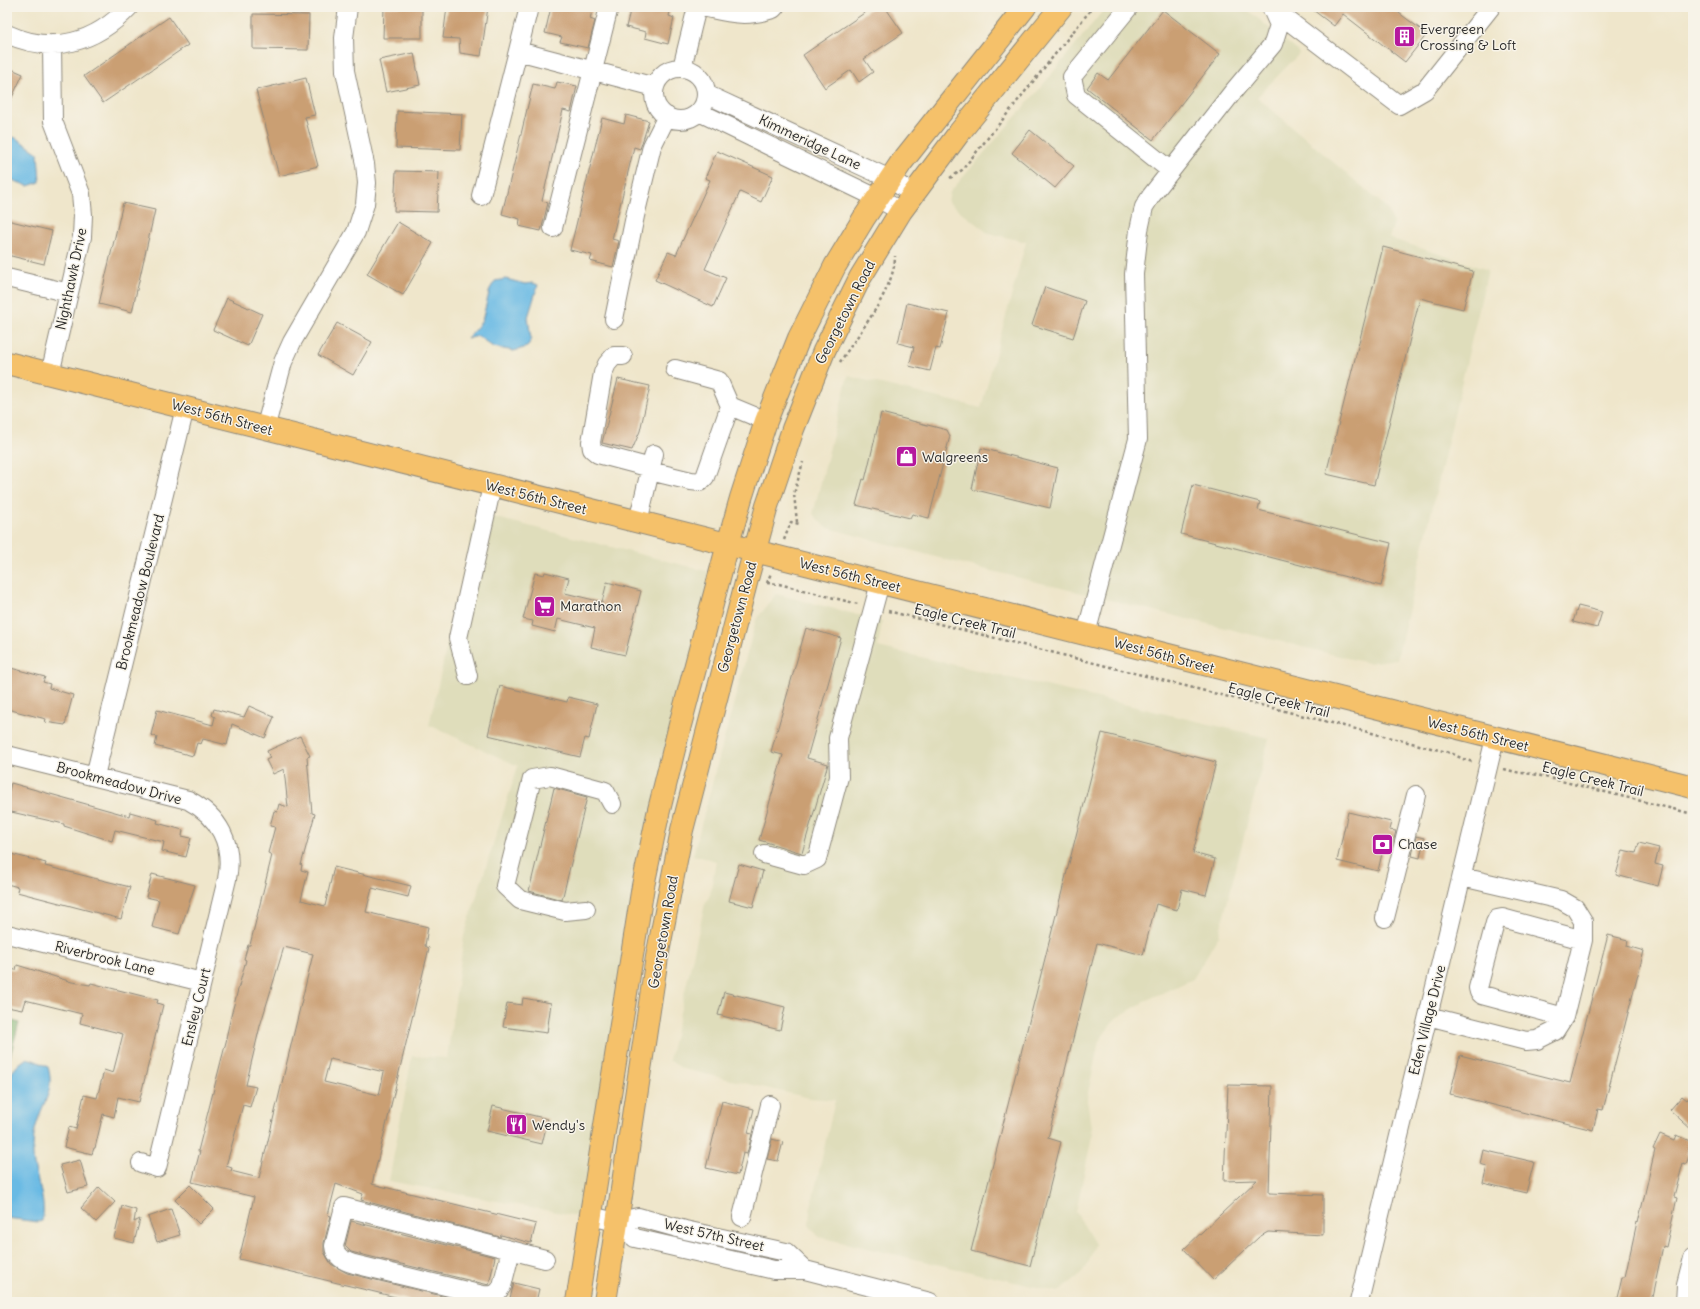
<svg xmlns="http://www.w3.org/2000/svg" width="1700" height="1309" font-family="Delius,sans-serif">
  <style>
    .built { fill: #dfddbb }
    .forest { fill: #7ab06c; stroke: #526e4c }
    .water { fill: #69bae4; stroke: #4a7288 }
    .building { fill: #ca9f73; fill-rule: evenodd }
    .lines { fill: none; stroke-linecap: round; stroke-linejoin: round }
    .minor-casing { stroke: #8d887b; stroke-width: 20 }
    .major-casing { stroke: #8d887b; stroke-width: 24 }
    .path { stroke: #8d887b; stroke-width: 2.5; stroke-dasharray: 3 3; stroke-linecap: butt }
    .minor { stroke: #fff; stroke-width: 18 }
    .major { stroke: #f5c16b; stroke-width: 22 }
    .labels { text-anchor: middle; dominant-baseline: central; stroke-width: 3; stroke-linejoin: round; paint-order: stroke }
    .poi-label { font-size: 14px; fill: #2b2b2b; stroke: #f7f3e8; text-anchor: start }
    .street-label { font-size: 14px; fill: #2b2b2b; stroke: #f7f3e8 }
  </style>
  <rect width="100%" height="100%" fill="#f7f3e8"/>
  <filter id="ink" filterUnits="userSpaceOnUse"><feTurbulence type="fractalNoise" baseFrequency=".025" numOctaves="2"/><feDisplacementMap in="SourceGraphic" scale="8" xChannelSelector="R" yChannelSelector="G"/><feConvolveMatrix kernelMatrix="1 2 1 2 8 2 1 2 1" color-interpolation-filters="sRGB"/></filter>
  <filter id="wash" filterUnits="userSpaceOnUse"><feTurbulence type="fractalNoise" baseFrequency=".012" numOctaves="4" result="noise"/><feDisplacementMap in="SourceGraphic" scale="16" xChannelSelector="R" yChannelSelector="G"/><feGaussianBlur stdDeviation="0.9" result="paint"/><feColorMatrix in="noise" values="0 0 0 0 0 0 0 0 0 0 0 0 0 0 0 0 0 1.4 0 .05"/><feComposite in="paint" operator="in"/></filter>
  <g filter="url(#wash)">
    <rect width="100%" height="100%" fill="#efe6cb"/>
    <path class="built" d="M1106,7H1244L1300,53L1257,97L1387,208L1394,223L1389,238L1488,270L1397,659L1368,663L947,560L825,527L813,514L848,376L981,408L1026,242L988,233L948,202L950,192L1037,92Z
      M477,513L710,572L583,1217L389,1181L412,1056L447,1058L464,936L518,766L429,725Z
      M776,594L882,621L878,647L1269,738L1219,935L1193,979L1151,998L1116,1018L1099,1041L1087,1098L1092,1136L1076,1212L1095,1244L1089,1261L1081,1274L1058,1292L819,1237L809,1225L810,1211L835,1100L810,1098L683,1069L669,1060L705,904L710,895L716,861L693,855L756,620Z"/>
    <path class="forest" d="M7,1019L19,1023L7,1068Z"/>
    <path class="water" d="M7,136L16,138L38,153L40,182L28,186L7,178Z
      M506,279L525,284L533,283L538,285L528,317L531,340L527,347L514,351L493,347L478,336L467,339L482,321L490,289L495,281Z
      M27,1058L36,1061L48,1067C55,1091 43,1101 37,1123C34,1131 33,1142 33,1151C32,1174 48,1198 42,1221L38,1222L7,1218V1099L12,1072L19,1064Z"/>
    <g id="blocks">
      <path class="building" d="M384,7H422V38H383Z
        M447,7H488L481,56L460,53L459,39L443,38Z
        M551,7H593L590,19L595,21L588,48L560,42L562,37L545,33Z
        M631,7H671L669,16L674,18L668,44L645,38L646,32L626,27Z
        M873,7H885L903,33L864,59L873,72L859,82L851,70L825,88L803,55Z
        M1309,7H1391L1427,34L1405,62L1343,14L1334,26Z
        M1163,10L1220,54L1153,140L1087,88L1098,73L1108,80Z
        M253,14L309,15L308,50L253,49Z
        M169,17L188,45L103,103L84,76Z
        M414,53L420,85L386,92L379,60Z
        M7,67L23,74L7,108Z
        M306,78L315,115L305,117L318,166L279,176L256,90Z
        M557,82L577,86L571,112L563,110L542,201L548,203L541,231L519,226L520,219L502,214L533,84L555,89Z
        M397,111L462,114L460,150L396,148Z
        M626,115L649,121L640,149L634,147L612,239L619,241L613,267L590,261L592,255L570,250L602,118L624,124Z
        M1030,130L1074,166L1055,188L1012,153Z
        M717,151L773,176L761,202L740,192L705,269L726,278L713,307L655,280L668,252L676,255L710,180L705,178Z
        M396,171L439,172L437,212L394,211Z
        M123,203L155,210L132,312L99,304Z
        M7,220L52,231L44,264L7,255Z
        M398,222L433,243L403,295L367,274Z
        M1383,247L1473,271L1463,309L1420,298L1374,485L1326,474Z
        M1045,287L1085,301L1073,338L1032,325Z
        M227,298L262,314L248,346L213,330Z
        M907,303L949,313L940,349L936,348L930,371L909,366L914,347L898,343Z
        M337,323L372,342L353,375L318,355Z
        M618,379L650,386L640,431L632,450L602,443Z
        M881,413L947,430L950,436L929,518L912,514L910,518L856,505L863,479L865,480Z
        M981,448L1058,468L1050,508L972,489Z
        M1193,485L1260,502L1258,510L1391,543L1381,586L1181,534Z
        M545,572L569,578L565,593L602,602L607,582L641,591L625,655L591,647L595,628L558,619L555,632L532,626L533,621L523,619L535,573L544,575Z
        M1578,606L1602,612L1597,628L1573,622Z
        M806,628L841,638L807,758L828,764L802,853L759,840L783,755L771,752Z
        M7,667L45,677L43,682L50,684L49,688L73,695L65,725L45,722L46,719L7,709Z
        M500,686L567,702L568,697L597,704L589,739L585,738L580,757L488,735Z
        M249,706L274,717L265,738L232,724L227,745L203,739L201,744L197,743L193,756L155,746L157,737L151,735L157,710L213,725L215,717L212,715L214,709L244,717Z
        M1102,733L1216,762L1193,853L1215,859L1206,895L1182,889L1177,910L1156,904L1143,955L1097,943L1048,1138L1061,1142L1030,1266L971,1251Z
        M300,736L310,756L307,757L312,813L315,814L301,865H302L301,870L308,872L301,900L325,906L334,867L411,886L408,897L372,888L366,912L428,927L425,946L429,948L372,1184L536,1224L531,1243L501,1235L500,1237L361,1200L363,1194L336,1184L328,1215L331,1216L324,1243V1252L331,1264L347,1273L467,1302H416L239,1259L254,1197L192,1182L200,1151H198L227,1038H226L232,1012L246,960L244,959L248,945H250L272,855L268,853L275,827L270,826L274,811L277,812L279,804L288,807L284,769L273,774L266,760L270,758L267,751ZM284,947L313,954L259,1178L231,1171L232,1168L226,1166L243,1105L250,1107L256,1087L246,1085L260,1026ZM330,1059L384,1072L379,1095L324,1082Z
        M11,783L129,816L130,812L158,820L157,823L183,830L182,836L191,838L186,857L162,851L164,842L115,830L112,841L64,826V824L7,811V798Z
        M554,788L587,797L562,900L529,891Z
        M1348,812L1391,822L1389,830L1396,831L1391,851L1383,849L1378,871L1337,861Z
        M1416,836L1424,838L1420,858L1412,856Z
        M1639,843L1659,848L1655,864L1663,866L1658,886L1616,875L1623,850L1636,853Z
        M7,853L46,863L45,866L130,887L121,919L17,892L18,887L7,884Z
        M739,864L763,871L753,907L729,901Z
        M152,874L195,885L179,934L152,927L159,900L146,897Z
        M1608,935L1628,940L1627,946L1644,951L1603,1110L1598,1109L1593,1130L1450,1094L1460,1055L1570,1083Z
        M17,965L72,982L90,985L91,983L158,1000L157,1003L163,1005L139,1102L118,1097L114,1117L103,1114L95,1148H94L92,1154L64,1147L69,1127L76,1129L84,1095L97,1098L104,1070L113,1073L123,1034L80,1023L82,1014L25,1000L22,1010L7,1007V978L9,969L16,970Z
        M724,992L785,1007L780,1030L718,1015Z
        M523,998L551,1003L547,1033L503,1027L507,1003L522,1005Z
        M1228,1085L1272,1086L1269,1193L1323,1195V1235L1268,1232L1259,1237L1213,1280L1184,1249L1257,1180L1224,1181Z
        M1693,1092V1131L1670,1110L1682,1096L1687,1100Z
        M722,1101L754,1109L748,1133L752,1134L747,1154L743,1153L738,1175L706,1168Z
        M493,1106L548,1119L542,1144L487,1131Z
        M1660,1134L1674,1140L1676,1135L1692,1142L1687,1152L1690,1154L1686,1164L1683,1163L1674,1197L1677,1198L1666,1247L1663,1246L1651,1302H1616L1622,1277H1625L1637,1222L1638,1223L1655,1150L1653,1149Z
        M772,1139L783,1142L778,1161L767,1159Z
        M1483,1150L1534,1162L1526,1193L1483,1183L1487,1166L1480,1164Z
        M80,1160L88,1187L68,1192L60,1165Z
        M190,1185L214,1209L199,1224L175,1200Z
        M99,1187L115,1202L96,1222L81,1208Z
        M122,1206L136,1210L134,1222L140,1219L134,1243L114,1238Z
        M171,1209L180,1235L157,1242L148,1217Z
        M351,1221L495,1257L489,1285L351,1252L345,1246Z
        M514,1283L539,1289L536,1302H509Z"/>
    </g>
  </g>
  <g filter="url(#ink)">
    <use href="#blocks" fill-opacity="0" stroke="#8d887b" stroke-width="1"/>
    <g class="lines">
      <defs>
        <path id="minor" d="M702,7C730,13 745,18 773,9L775,7
          M1129,7L1072,77L1076,95L1171,171
          M1273,9L1399,105L1425,90L1491,7
          M7,34C53,55 95,43 129,7
          M518,51L529,7
          M682,68L697,7
          M654 94a26 26 0 1 1 52 0a26 26 0 1 1-52 0Z
          M706,94L890,179L913,194
          M699,112L877,198L901,211
          M481,196L518,51L655,87
          M553,228L609,7
          M7,278L69,293
          M614,319L635,216L652,146L667,116
          M623,356H614L607,364L603,373L591,442L592,449L598,454L651,468
          M675,369L719,381L730,406L766,421
          M50,374L82,237L83,215L81,194L53,121L52,44
          M265,429L283,362L292,342L356,232L365,204L367,183L365,164L345,71L344,38L348,7
          M650,471L691,481L700,482L705,477L730,406
          M638,522L654,454
          M1086,634L1138,439L1134,274L1139,230L1144,207L1151,196L1232,93L1273,44L1279,25L1271,7
          M468,676L458,638L492,486
          M7,755L188,800C219,816 234,844 227,879L157,1168L141,1163
          M95,776L185,408
          M764,854L804,865L817,859L839,777L838,738L880,583
          M586,909L565,911L520,900L505,886L532,779L550,776L605,791L612,804
          M1385,918L1416,795
          M7,934L202,982
          M1428,1016L1526,1041L1537,1040L1555,1031L1564,1017L1583,940V921L1575,908L1561,900L1462,877
          M1564,1017L1482,995L1479,992L1478,988L1495,923L1497,919L1502,918L1583,940
          M591,1216L616,1222L635,1238L774,1270H805L930,1302
          M742,1217L770,1105
          M616,1222L638,1217L685,1230L786,1252L805,1270
          M511,1250L502,1286C497,1295 492,1296 483,1295L354,1264C344,1261 335,1257 334,1246L344,1207L545,1259
          M1359,1302L1495,738
          M1685,1302L1686,1285L1693,1258"/>
        <path id="major" d="M7,363L1693,787
          M577,1302L643,886L658,814L680,725L728,544L741,498L766,421L799,338L835,266L864,218L901,163L1025,7
          M605,1302L657,957L682,830L747,579L767,506L793,429L824,351L860,278L901,211L959,133L1061,7"/>
      </defs>
      <use href="#minor" class="minor-casing"/>
      <use href="#major" class="major-casing"/>
      <path class="path" d="M950,178L962,170L987,139L1093,7
        M840,362C858,334 895,290 895,256
        M797,522L794,494L803,462
        M784,540L791,522L800,524
        M767,583L779,584L858,604
        M767,583L771,573
        M888,611L1451,753L1463,759L1473,762
        M1504,769L1520,773L1533,774L1693,814"/>
      <use href="#minor" class="minor"/>
      <use href="#major" class="major"/>
    </g>
  </g>
  <defs>
    <symbol id="building-square" viewBox="-11 -11 22 22"><rect x="-9" y="-9" width="18" height="18" rx="4" fill="#b5179e" stroke="#f7f3e8"/><path d="M-4-6H4V6H1V3H-1V6H-4ZM-2.5-4.3h1.7v1.8h-1.7ZM.8-4.3h1.7v1.8H.8ZM-2.5-1h1.7V.8h-1.7ZM.8-1h1.7V.8H.8Z" fill="#fff"/></symbol>
    <symbol id="shop-square" viewBox="-11 -11 22 22"><rect x="-9" y="-9" width="18" height="18" rx="4" fill="#b5179e" stroke="#f7f3e8"/><path d="M-5-2.5h2.3a2.7 3.5 0 0 1 5.4 0H5L5.5 6h-11ZM-1.5-2.5h3a1.5 2.3 0 0 0-3 0Z" fill="#fff"/></symbol>
    <symbol id="supermarket-square" viewBox="-11 -11 22 22"><rect x="-9" y="-9" width="18" height="18" rx="4" fill="#b5179e" stroke="#f7f3e8"/><path d="M-6-5.5h2.5l.6 2H6L4.5 2H-2.5L-4.4-4H-6ZM-1.5 3.2a1.3 1.3 0 1 0 .1 0ZM3 3.2a1.3 1.3 0 1 0 .1 0Z" fill="#fff"/></symbol>
    <symbol id="bank-square" viewBox="-11 -11 22 22"><rect x="-9" y="-9" width="18" height="18" rx="4" fill="#b5179e" stroke="#f7f3e8"/><path d="M-6-4H6V4H-6ZM0-2.3a2.3 2.3 0 1 0 0 4.6a2.3 2.3 0 1 0 0-4.6Z" fill="#fff"/></symbol>
    <symbol id="restaurant-square" viewBox="-11 -11 22 22"><rect x="-9" y="-9" width="18" height="18" rx="4" fill="#b5179e" stroke="#f7f3e8"/><path d="M-5-6h1v4h1v-4h1v4h1v-4h1v5L-1.5 .5V6h-2V.5L-5-1ZM5-6V6H3V1.5H1.5Q1.5-4 5-6Z" fill="#fff"/></symbol>
  </defs>
  <g fill-rule="evenodd">
    <use href="#building-square" x="1392" y="24" width="25" height="25"/>
    <use href="#shop-square" x="894" y="444" width="25" height="25"/>
    <use href="#supermarket-square" x="532" y="594" width="25" height="25"/>
    <use href="#bank-square" x="1370" y="832" width="25" height="25"/>
    <use href="#restaurant-square" x="504" y="1112" width="25" height="25"/>
  </g>
  <g class="labels">
    <g class="poi-label">
      <text x="1420" y="29">Evergreen<tspan x="1420" dy="16">Crossing &amp; Loft</tspan></text>
      <text x="922" y="457">Walgreens</text>
      <text x="560" y="606">Marathon</text>
      <text x="1398" y="844">Chase</text>
      <text x="532" y="1125">Wendy's</text>
    </g>
    <g class="street-label">
      <text transform="translate(810 142) rotate(25)">Kimmeridge Lane</text>
      <text transform="translate(71 279) rotate(-78)">Nighthawk Drive</text>
      <text transform="translate(845 312) rotate(-63)">Georgetown Road</text>
      <text transform="translate(222 417) rotate(15)">West 56th Street</text>
      <text transform="translate(536 497) rotate(14)">West 56th Street</text>
      <text transform="translate(850 575) rotate(14)">West 56th Street</text>
      <text transform="translate(140 592) rotate(-76)">Brookmeadow Boulevard</text>
      <text transform="translate(737 617) rotate(-75)">Georgetown Road</text>
      <text transform="translate(965 621) rotate(14)">Eagle Creek Trail</text>
      <text transform="translate(1164 655) rotate(15)">West 56th Street</text>
      <text transform="translate(1279 700) rotate(14)">Eagle Creek Trail</text>
      <text transform="translate(1478 734) rotate(14)">West 56th Street</text>
      <text transform="translate(1593 779) rotate(14)">Eagle Creek Trail</text>
      <text transform="translate(119 783) rotate(15)">Brookmeadow Drive</text>
      <text transform="translate(663 932) rotate(-80)">Georgetown Road</text>
      <text transform="translate(105 958) rotate(14)">Riverbrook Lane</text>
      <text transform="translate(196 1007) rotate(-76)">Ensley Court</text>
      <text transform="translate(1427 1020) rotate(-76)">Eden Village Drive</text>
      <text transform="translate(714 1235) rotate(13)">West 57th Street</text>
    </g>
  </g>
  <rect width="1700" height="1309" fill="none" stroke="#f7f3e8" stroke-width="24"/>
</svg>
